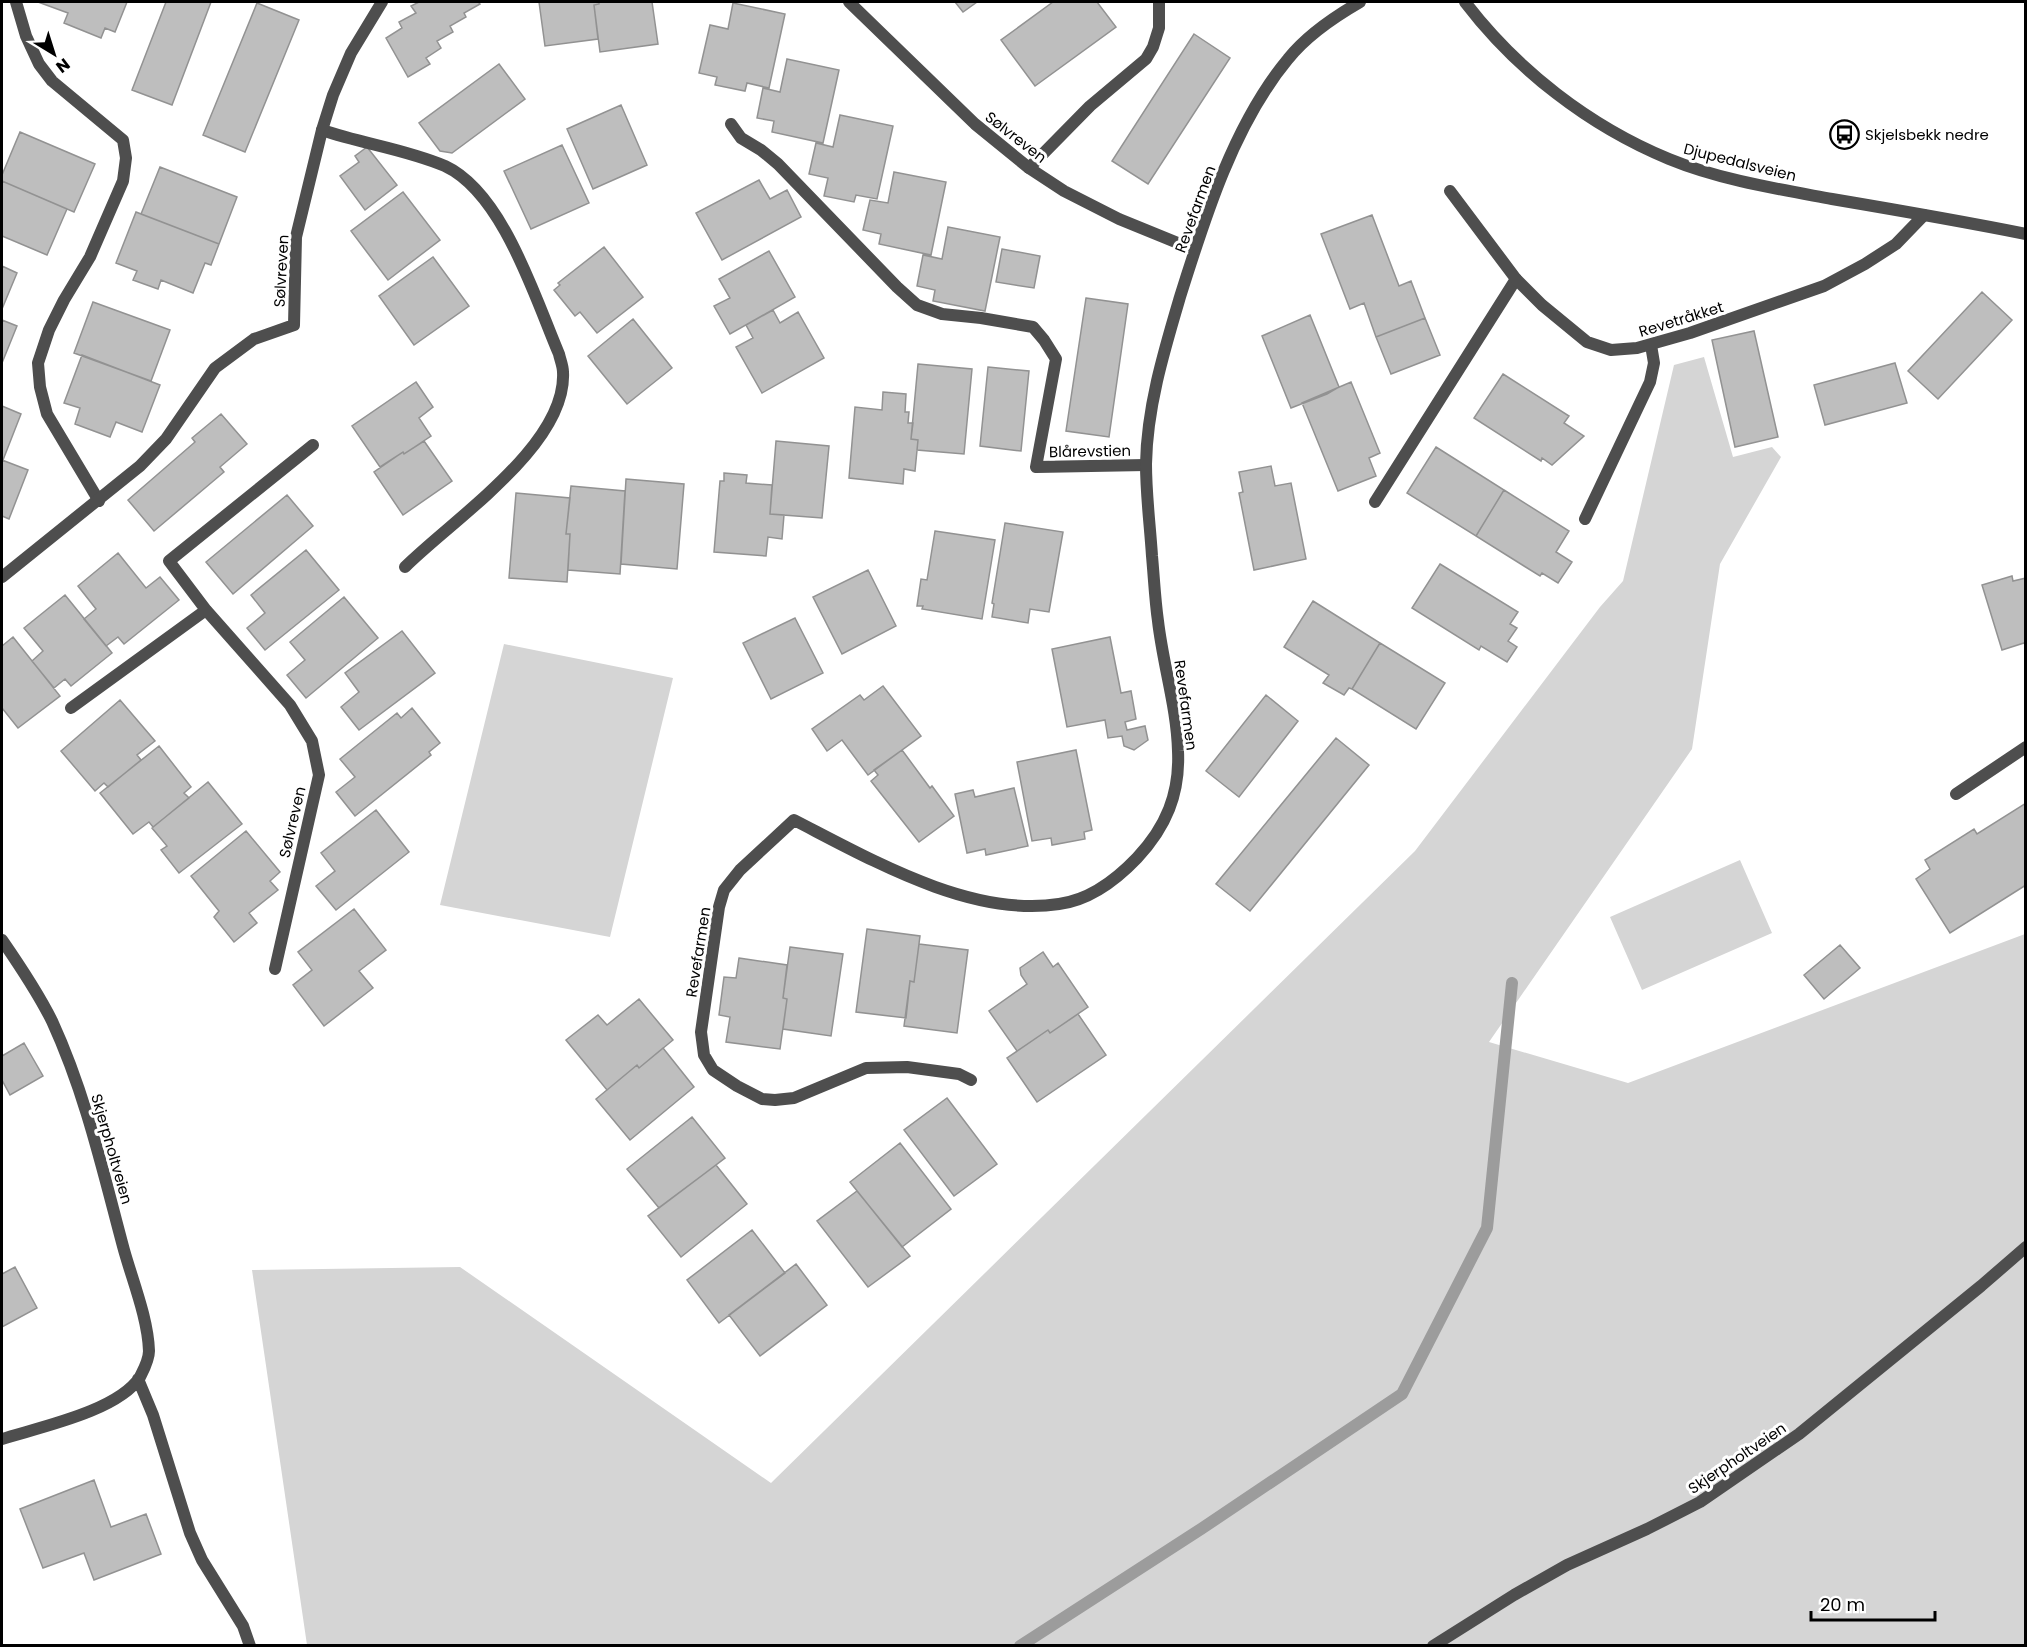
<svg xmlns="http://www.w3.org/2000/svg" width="2027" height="1647" font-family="Poppins,sans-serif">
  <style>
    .green { fill: #d5d5d5 }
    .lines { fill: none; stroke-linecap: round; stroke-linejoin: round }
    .stream { stroke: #9c9c9c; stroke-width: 12 }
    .building { fill: #bebebe; stroke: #929292; stroke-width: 1.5 }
    .service { stroke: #4e4e4e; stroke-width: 12 }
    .minor { stroke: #4e4e4e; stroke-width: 12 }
    .tertiary { stroke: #4e4e4e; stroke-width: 12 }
    .labels { text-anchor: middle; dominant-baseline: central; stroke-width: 6; stroke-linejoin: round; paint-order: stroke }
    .poi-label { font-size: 15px; fill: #000; stroke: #fff; text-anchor: start }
    .street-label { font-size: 15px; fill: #000; stroke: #fff }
  </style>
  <rect width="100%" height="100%" fill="#fff"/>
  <path class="green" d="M1704,357L1733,457L1772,447L1781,457L1720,564L1692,749L1489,1042L1628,1083L2025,934V1645H307L252,1270L460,1267L771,1483L1415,851L1600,607L1623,581L1674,365Z
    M504,644L673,678L610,937L440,905Z
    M1740,860L1772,933L1642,990L1610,917Z"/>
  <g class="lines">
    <path class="stream" d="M1020,1646L1201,1529L1402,1394L1487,1228L1512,983"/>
  </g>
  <path class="building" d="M38,2H127L115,32L105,28L101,38L64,23L68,13Z
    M166,2H211L172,105L132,90Z
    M419,2H478L480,4L464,13L466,17L450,26L453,32L437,41L441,48L426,58L430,64L408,77L386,38L402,28L399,22L416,13L411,6Z
    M539,2H599V4L594,5L598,39L545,46Z
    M599,2H652L658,44L600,52L594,5L599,4Z
    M955,2H977L963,12Z
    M1053,2H1097L1116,27L1035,86L1001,40Z
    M257,3L299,20L245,152L203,135Z
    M733,3L785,14L769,88L747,83L745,91L715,85L717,77L699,73L710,25L728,29Z
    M1194,34L1230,58L1148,184L1112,161Z
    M787,59L839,70L823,143L772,132L774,121L757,118L763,88L780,92Z
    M499,64L525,99L452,153L440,151L419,123Z
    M621,105L647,165L593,189L567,129Z
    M840,115L893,126L877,199L856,195L854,202L824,196L828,178L809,174L816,143L833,147Z
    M20,132L95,164L74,212L2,181V175Z
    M562,145L589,203L531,229L504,171Z
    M367,147L397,185L365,210L340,176L359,162L355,156Z
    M160,167L237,197L219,244L141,214Z
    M894,172L946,182L931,255L879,244L881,234L863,230L870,200L888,203Z
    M759,180L770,199L787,190L801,217L722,260L696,213Z
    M2,181L67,209L47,255L2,236Z
    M403,192L440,240L388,280L351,231Z
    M136,212L219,244L211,265L205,263L193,293L161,280L158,289L133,280L137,271L116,263Z
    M1372,215L1399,286L1411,281L1425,318L1376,337L1364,303L1350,309L1321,234Z
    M948,227L1000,237L985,311L933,301L935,290L917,286L923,255L942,259Z
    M604,247L643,297L597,333L580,312L575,316L554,290L560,285L558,283Z
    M1002,249L1040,256L1034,288L996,282Z
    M769,251L795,297L730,334L714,306L730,298L719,279Z
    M433,257L469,306L414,345L379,296Z
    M2,266L17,273L2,309Z
    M1982,292L2012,320L1938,399L1908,371Z
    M1086,298L1128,304L1109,437L1066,431Z
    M93,302L170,330L151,381L74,353Z
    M773,310L780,323L798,312L824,358L762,393L736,347L753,338L746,325Z
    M1310,315L1339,387L1327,394L1291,408L1262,336Z
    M1425,318L1440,355L1391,374L1376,337Z
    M633,319L672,368L627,404L588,356Z
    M2,320L17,326L2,363Z
    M1754,331L1778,437L1735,447L1712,340Z
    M82,355L160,385L142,432L116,422L110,437L75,424L80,408L64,403Z
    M1895,363L1907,403L1825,425L1814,385Z
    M918,364L972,369L964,454L917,450L918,440L911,439Z
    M988,367L1029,371L1021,451L980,446Z
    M1503,374L1569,416L1564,423L1584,436L1552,465L1542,458L1541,461L1474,418Z
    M416,382L433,407L419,418L431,436L404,454L403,452L380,467L352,426Z
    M1351,382L1380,453L1369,458L1376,476L1338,491L1302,403Z
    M883,392L906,394L905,412H909L908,423H913L911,439L918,440L915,471L904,469L903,484L849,478L855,407L882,410Z
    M2,406L21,414L3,460H2Z
    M221,414L247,444L220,467L224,472L154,531L128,500L195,442L192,438Z
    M424,441L452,481L403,515L374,472L403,452L404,454Z
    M776,441L829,446L822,518L770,514Z
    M1436,447L1504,490L1476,536L1407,493Z
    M2,460L28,470L9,519L2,516Z
    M1271,466L1275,486L1291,483L1306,559L1254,570L1239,493L1243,492L1239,472Z
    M724,473L747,475L746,483L772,485L770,514L784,515L782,539L768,537L766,556L714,552L720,481H724Z
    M626,479L684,484L677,569L621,564Z
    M571,486L625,491L620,574L568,570L570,534H566Z
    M1504,490L1569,531L1556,552L1572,562L1558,583L1542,573L1540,576L1476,536Z
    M516,493L570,498L566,534H570L567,582L509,578Z
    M287,495L313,526L233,594L206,562Z
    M1005,523L1063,532L1049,612L1030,609L1028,623L992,617L994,604L992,603Z
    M935,531L995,540L982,619L922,609L923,606H917L921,579L927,580Z
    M306,550L339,590L265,650L247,628L265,613L251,595Z
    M118,553L146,588L160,577L179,600L124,644L118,637L106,646L84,619L96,609L78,586Z
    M1440,564L1518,612L1510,624L1517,628L1508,641L1517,647L1507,662L1481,646L1479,650L1412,608Z
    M868,570L896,626L842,654L813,597Z
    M2012,576L2013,581L2026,578V647L2024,643L2002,650L1982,585Z
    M65,595L112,653L71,686L65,679L54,688L32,661L43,651L24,628Z
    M344,597L378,638L306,698L287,675L305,660L290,642Z
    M1313,601L1380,643L1352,689L1349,688L1344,695L1323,683L1329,675L1284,647Z
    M795,618L823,673L771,699L743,643Z
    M402,631L435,673L359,730L341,707L359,692L345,673Z
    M13,637L60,696L18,728L2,708V646Z
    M1110,637L1121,693L1131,691L1136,719L1125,722L1127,730L1145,726L1148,740L1134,750L1124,746L1122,736L1108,738L1105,720L1067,727L1052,649Z
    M1380,643L1445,683L1416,729L1352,689Z
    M883,686L921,736L868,775L842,740L827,751L812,729L860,695L864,700Z
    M1266,695L1298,721L1239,797L1206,771Z
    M120,700L155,741L137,755L141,760L108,787L104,783L95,791L61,751Z
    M412,708L440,743L429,752L431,755L355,816L336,792L355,777L340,759L397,713L401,718Z
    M1336,738L1369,765L1250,911L1216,884Z
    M159,746L191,787L184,793L189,798L153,827L149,822L133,834L100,793Z
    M902,750L930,788L932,786L954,816L919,842L871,781L878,775L874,770Z
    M1076,750L1092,830L1084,832L1085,839L1052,845L1051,838L1032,841L1017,762Z
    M208,782L242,824L179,873L161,850L167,846L152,828Z
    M1014,788L1028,846L986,855L985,849L967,853L955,794L973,790L975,797Z
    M2026,803V885L1950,933L1916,879L1930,869L1925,860L1974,829L1977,834Z
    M376,810L409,852L336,910L316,886L335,871L321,853Z
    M246,831L280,872L270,881L278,890L249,913L257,923L234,942L214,917L219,911L191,876Z
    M354,909L386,950L359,971L373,988L324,1026L293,985L312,970L298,952Z
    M867,929L920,936L914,982L910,981L906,1018L856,1012Z
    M919,944L968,950L957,1033L904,1026L910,981L914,982Z
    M1840,945L1860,968L1824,999L1804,975Z
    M790,947L843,954L831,1036L783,1029L787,999L783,998Z
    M1043,952L1053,967L1058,963L1088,1007L1050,1033L1048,1030L1017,1051L989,1011L1027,984L1021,975L1020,968Z
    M739,958L787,965L783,998L787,999L780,1049L726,1042L730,1017L719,1015L724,977L736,978Z
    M639,999L673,1040L639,1068L637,1065L607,1090L566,1040L598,1015L607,1025Z
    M1078,1014L1106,1055L1037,1102L1007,1058L1048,1030L1050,1033Z
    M24,1043L43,1076L10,1095L2,1080V1056Z
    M663,1048L694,1087L630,1140L596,1099L637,1065L639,1068Z
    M947,1098L997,1164L954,1196L904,1130Z
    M692,1117L725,1158L659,1208L627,1169Z
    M900,1143L951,1209L902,1247L850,1182Z
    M716,1165L747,1204L681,1257L648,1216Z
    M857,1191L910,1256L868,1287L817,1221Z
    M752,1230L785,1273L719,1323L687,1280Z
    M796,1264L827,1305L760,1356L729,1315Z
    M15,1267L37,1308L2,1327V1274Z
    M94,1480L111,1527L146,1514L161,1554L94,1580L84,1553L43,1568L20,1509Z"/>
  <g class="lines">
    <path class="service" d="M16,2L26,36L39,64L52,81L123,140L126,158L123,181L90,257L64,300L49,330L38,363L40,387L47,414L99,501
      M731,124L741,138L761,150L778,164L897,287L917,305L942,314L981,318L1033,327L1044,340L1056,359L1036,467L1146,465
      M322,130C363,144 405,149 445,166C503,193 535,298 559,354C560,359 563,366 563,372C567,445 452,520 405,567
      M1029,168L1090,106L1146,59L1153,47L1159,28V2
      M1375,502L1516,279
      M1585,519L1650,382L1654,363L1651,345
      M1956,794L2026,747"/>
    <path class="minor" d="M849,2L975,124L1029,168L1064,191L1119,219L1195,250
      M1450,191L1516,279L1542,305L1587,342L1611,350L1637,348L1690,333L1824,286L1865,264L1896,244L1924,215
      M2,577L140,466L166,439L215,368L254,339L294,325L296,237L322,130L333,95L351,53L382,2
      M71,708L206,610
      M2,940C20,966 38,993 52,1021C86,1095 103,1172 124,1250C133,1282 148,1319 149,1351C149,1360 144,1369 140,1377C118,1411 40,1427 2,1439
      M275,969L319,775L312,741L290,705L206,610L169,561L313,445
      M971,1080L959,1074L907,1067L866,1068L794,1098L775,1100L762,1099L737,1086L713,1070L704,1055L701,1032L719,907L724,890L740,870L794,820C870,859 971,918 1059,904C1090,900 1116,880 1137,858C1166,827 1180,794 1178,751C1177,708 1163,665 1158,621C1155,600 1154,578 1152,556C1150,525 1146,495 1146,464C1147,407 1164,351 1180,297C1205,217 1234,124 1288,59C1307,35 1334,17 1360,2
      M138,1379L153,1415L190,1533L202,1560L243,1626L250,1646
      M1433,1646L1514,1595L1567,1565L1647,1529L1700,1502L1799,1434L1981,1286L2026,1247"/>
    <path class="tertiary" d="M1465,2C1517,70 1589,126 1669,159C1720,180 1778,189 1832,199C1897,210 1961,221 2026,234"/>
  </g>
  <defs>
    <symbol id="bus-ring" viewBox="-11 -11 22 22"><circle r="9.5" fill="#fff" stroke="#000" stroke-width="1.5"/><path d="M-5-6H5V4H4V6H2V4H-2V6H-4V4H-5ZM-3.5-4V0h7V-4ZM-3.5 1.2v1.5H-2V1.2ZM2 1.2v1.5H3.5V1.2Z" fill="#000"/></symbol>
  </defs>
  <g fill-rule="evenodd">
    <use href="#bus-ring" x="1828" y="118" width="33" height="33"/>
  </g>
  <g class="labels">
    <g class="poi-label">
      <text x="1865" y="134">Skjelsbekk nedre</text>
    </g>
    <g class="street-label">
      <text transform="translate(1016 137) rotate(38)">Sølvreven</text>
      <text transform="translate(1740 162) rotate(14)">Djupedalsveien</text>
      <text transform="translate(1195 209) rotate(-70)">Revefarmen</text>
      <text transform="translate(281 271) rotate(-87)">Sølvreven</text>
      <text transform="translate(1681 319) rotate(-17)">Revetråkket</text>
      <text transform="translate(1090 451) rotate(-1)">Blårevstien</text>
      <text transform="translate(1186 705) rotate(82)">Revefarmen</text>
      <text transform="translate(292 822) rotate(-77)">Sølvreven</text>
      <text transform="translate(698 952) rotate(-81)">Revefarmen</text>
      <text transform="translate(112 1149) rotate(74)">Skjerpholtveien</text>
      <text transform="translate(1737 1458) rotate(-34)">Skjerpholtveien</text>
    </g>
  </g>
  <rect width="2027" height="1647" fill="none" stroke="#000000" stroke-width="6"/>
  <g transform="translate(54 54) rotate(142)" stroke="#ffffff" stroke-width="4.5" paint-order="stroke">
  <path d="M0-4.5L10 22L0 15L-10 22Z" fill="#000000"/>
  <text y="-9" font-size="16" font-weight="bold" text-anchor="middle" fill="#000000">N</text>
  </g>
  <path d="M1811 1611v9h124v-9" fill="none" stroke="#000000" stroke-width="3"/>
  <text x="1820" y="1611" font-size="18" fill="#000000" stroke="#ffffff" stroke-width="4.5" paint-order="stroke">20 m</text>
</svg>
